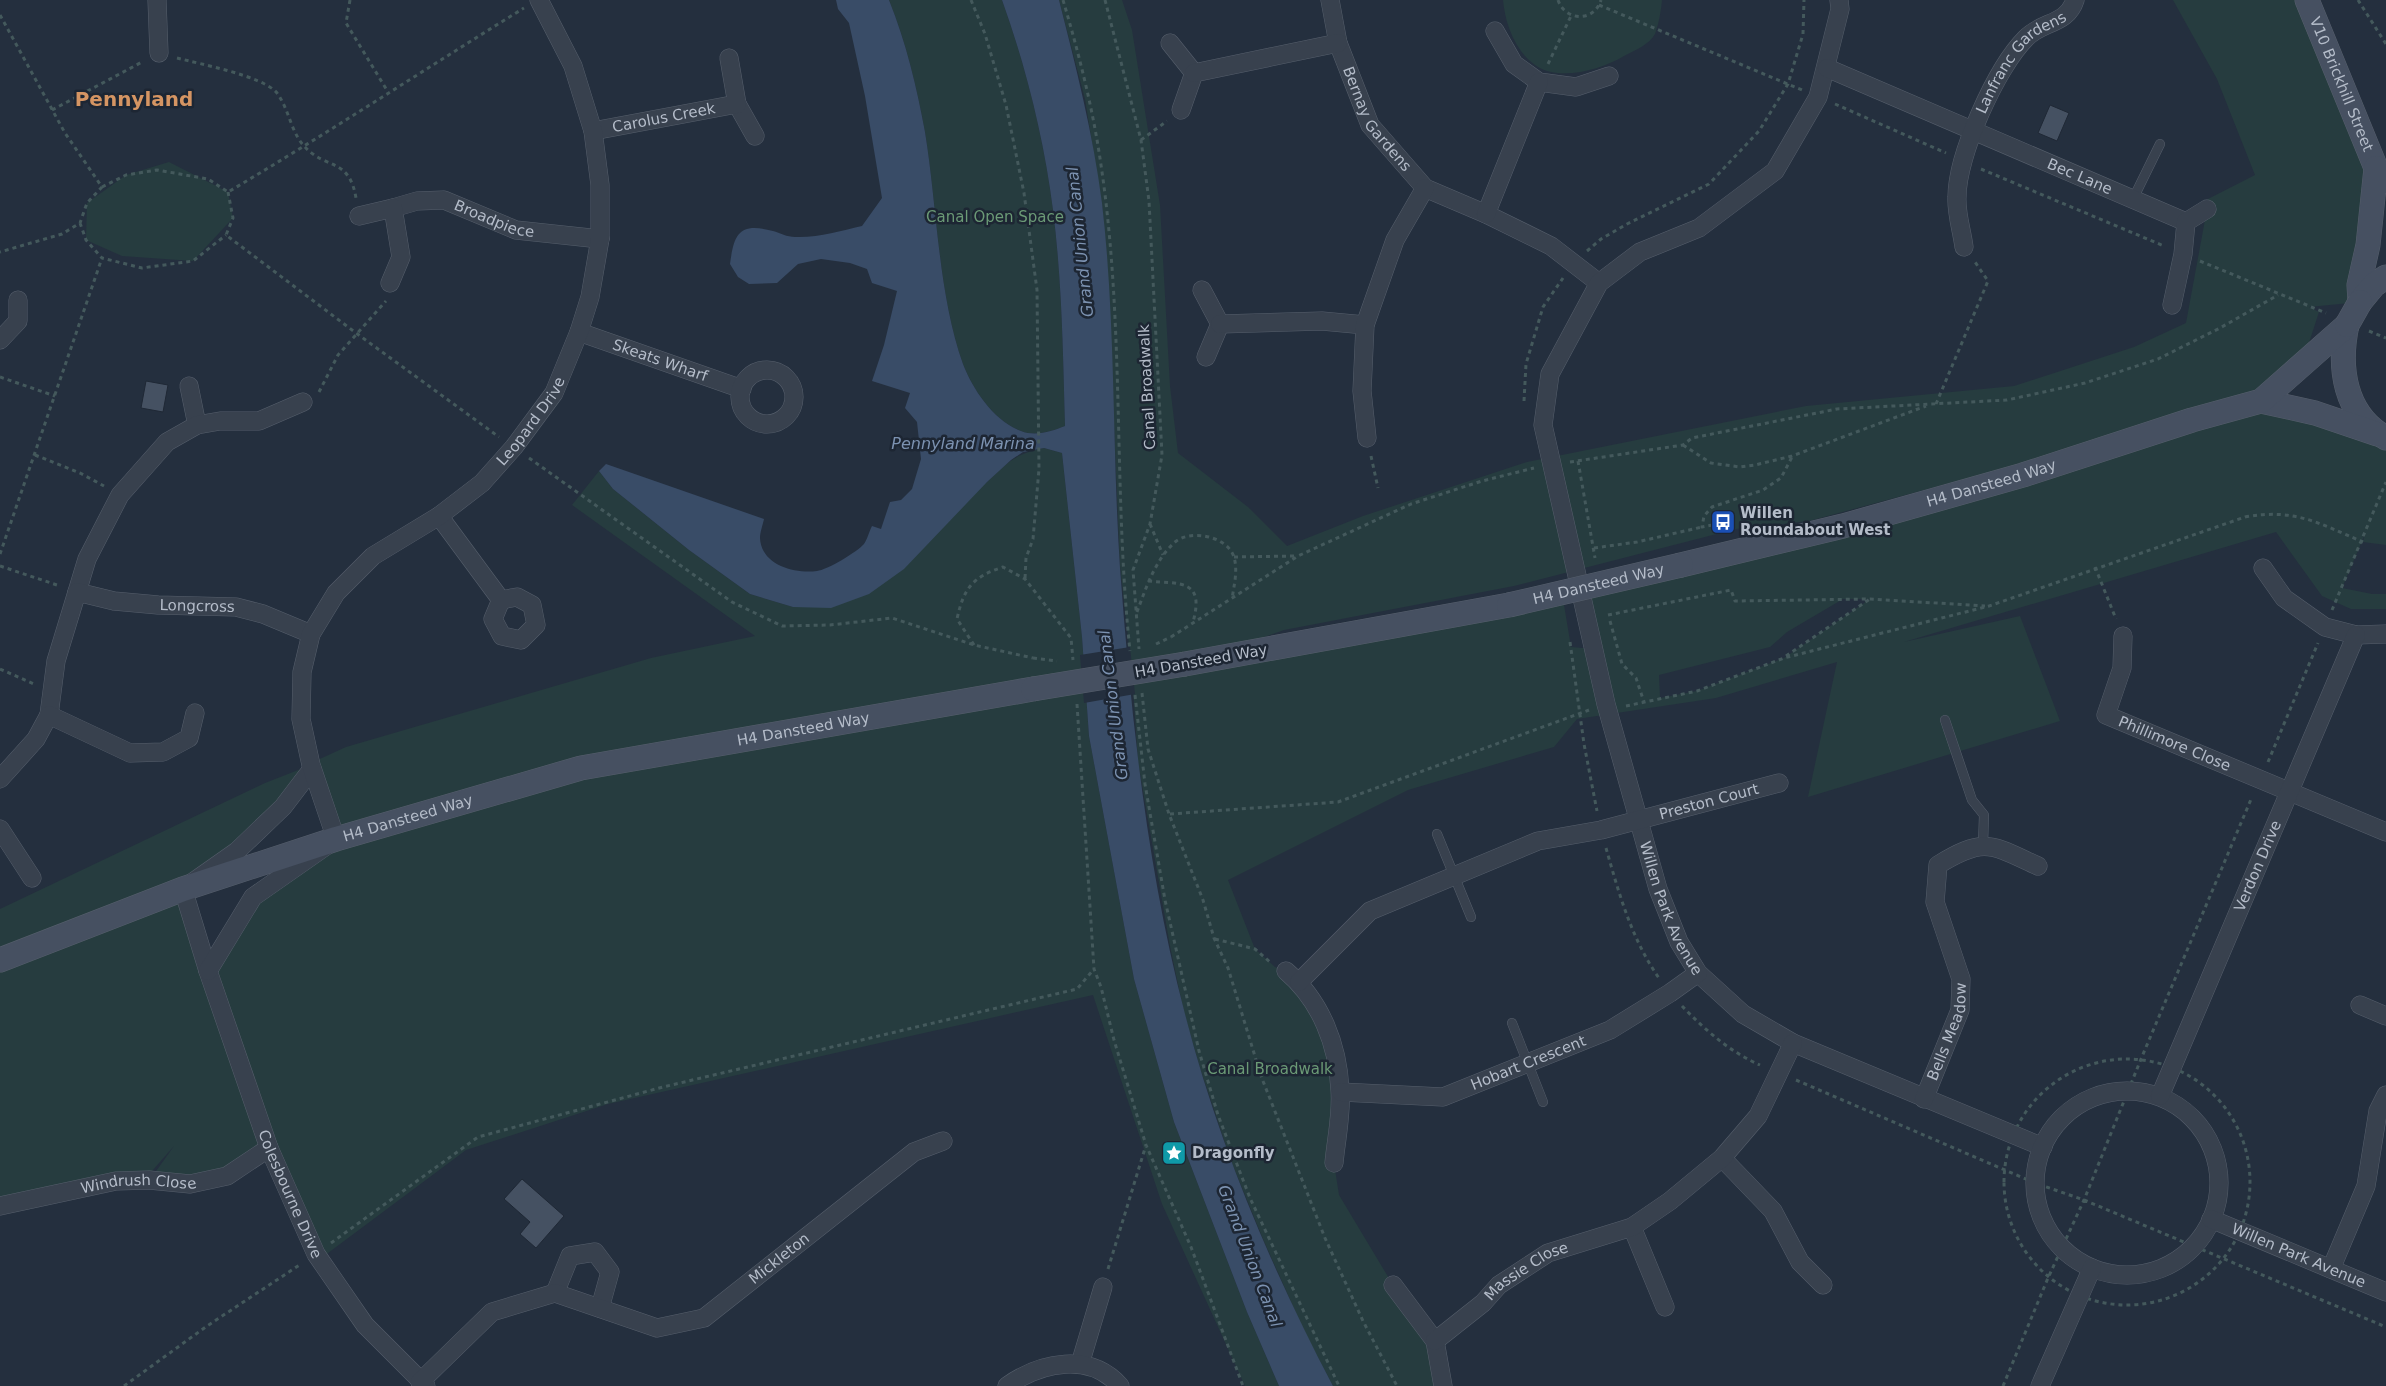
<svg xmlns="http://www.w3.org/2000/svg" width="2386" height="1386" font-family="'DejaVu Sans',sans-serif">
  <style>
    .green { fill: #263c3f; fill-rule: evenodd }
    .water { fill: #394c67 }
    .pier { fill: #242f3e }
    .building { fill: #455162; stroke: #1f2835 }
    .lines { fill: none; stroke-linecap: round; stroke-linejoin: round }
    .lane-casing { stroke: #565f6c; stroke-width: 10 }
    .street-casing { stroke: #565f6c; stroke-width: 19 }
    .secondary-casing { stroke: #565f6c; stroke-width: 25 }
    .path { stroke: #44595c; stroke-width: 3; stroke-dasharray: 4 4; stroke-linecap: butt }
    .lane { stroke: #38414e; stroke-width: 9 }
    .street { stroke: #38414e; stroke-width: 18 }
    .secondary { stroke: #465061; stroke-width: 24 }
    .secondary-bridge-casing { stroke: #565f6c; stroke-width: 25; stroke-linecap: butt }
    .path-bridge { stroke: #44595c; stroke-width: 3; stroke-dasharray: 4 4; stroke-linecap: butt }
    .secondary-bridge { stroke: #465061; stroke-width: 24 }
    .labels { text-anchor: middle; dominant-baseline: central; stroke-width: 5; stroke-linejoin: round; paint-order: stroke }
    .street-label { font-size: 15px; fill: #b4bcc9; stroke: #1d2633 }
    .park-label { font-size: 15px; fill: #6b9a76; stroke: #1d2633 }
    .poi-label { font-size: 15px; font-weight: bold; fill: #b4bcc9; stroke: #1d2633; text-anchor: start }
    .water-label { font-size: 16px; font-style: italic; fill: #7c92b1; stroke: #1d2633 }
    .district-label { font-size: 20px; font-weight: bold; fill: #d59563; stroke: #1d2633 }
  </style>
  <rect width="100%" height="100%" fill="#242f3e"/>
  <path class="green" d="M889,0H1002C1026,67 1044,139 1053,210C1062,281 1063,354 1065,426C1052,431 1036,437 1021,431C994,421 973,390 963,364C938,294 937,205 925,132C917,88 906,42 889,0Z
    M1059,0H1122L1132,30L1160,205L1170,386L1178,453L1248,507L1287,546L1363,516L1527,462L1806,406L2014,386L2134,347L2186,323L2207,209L2206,200L2255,175L2217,79L2173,0H2307L2376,168L2360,302L2309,307L2319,312L2306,352L2259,390L2032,461L1809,521L1736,529L1514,586L1284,630L1190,663L1562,593L1571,647L1594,649L1582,588L2261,401L2386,438V545L2363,542L2365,534L2342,588L2372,594H2386V609H2351L2322,596L2276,532L1904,642L2020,616L2060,721L1808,797L1837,662L1716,698L1577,719L1554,747L1408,790L1228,880L1255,949L1275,967L1286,971L1335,1054L1334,1163L1339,1195L1393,1285L1435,1341L1443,1386H1333L1305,1333L1263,1239L1231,1161L1200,1068L1184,1013L1170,946L1138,762L1132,673L1120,566L1107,263L1102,205L1085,99ZM1843,599H1870L1784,658L1697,691L1660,698L1659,675L1770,647L1787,632Z
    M1503,0H1662C1661,11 1659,23 1655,34C1650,44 1634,51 1624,56C1604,68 1571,78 1547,71C1519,62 1505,26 1503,0Z
    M169,162L228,192L233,218L193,261L122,256L86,240L87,203L126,175Z
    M1044,448L1062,453L1082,637L1089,736L1134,979L1174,1122L1247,1312L1279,1386H1245L1162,1204L1093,995L608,1104L466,1150L320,1259L269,1148L190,1184L154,1174L174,1146L152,1171L115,1177L0,1204V909L265,783L311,765V763L346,747L651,658L755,636L572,505L599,471L613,489L638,509L689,550L750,594L793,607L987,482C1008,462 1015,454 1044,448ZM311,766L336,839L253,897L208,971L183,889L237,851Z"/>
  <path class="water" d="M836,0H889C906,42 917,88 925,132C937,205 938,294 963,364C973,390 994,421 1021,431C1036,437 1052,431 1065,426C1063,354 1062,281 1053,210C1044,139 1026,67 1002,0H1059C1076,67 1093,134 1102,203C1116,324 1112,447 1120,568C1131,717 1147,869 1185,1014C1218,1143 1271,1268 1333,1386H1279L1247,1312L1174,1122L1134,979L1089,736L1082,637L1062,453L1044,448L1023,452L1011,460L987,482L904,569L869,594L831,608L793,607L750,594L689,550L638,509L613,489L599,471L606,464L764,519C763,524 760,532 760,538C761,565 795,574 817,571C827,570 857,552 864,544C867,540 869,532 872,526L881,529L890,502L901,500L912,489L921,459L917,422L905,408L910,393L872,381L884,345L897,291L872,283L867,269L850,263L821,259L798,264L777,283L749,284L738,277L730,264C734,234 739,222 773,231C780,233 787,237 795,237C818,238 840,231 862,226L882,198L865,96L849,23L838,9Z"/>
  <path class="pier" d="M1130,647L1135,694L1084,703L1080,655Z"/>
  <path class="building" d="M2050,105L2069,113L2057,141L2038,133Z
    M146,381L168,385L163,412L141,408Z
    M522,1179L564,1216L536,1248L520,1234L530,1222L504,1199Z"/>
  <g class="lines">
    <defs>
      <path id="lane" d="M2133,199L2160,144
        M1945,720L1972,800L1984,815L1983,845
        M1437,834L1471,917
        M1512,1023L1543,1102"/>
      <g id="street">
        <path d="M157,0L159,53"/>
        <path id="s1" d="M1330,0L1338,43L1370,125L1425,188L1486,214L1551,246L1599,283"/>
        <path id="s2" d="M1839,0L1840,9L1818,97L1775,171L1699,228L1640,252L1599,283L1550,374L1543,425L1606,704L1658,889L1679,942L1698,973L1743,1014L1793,1043L2043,1147"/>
        <path d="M1495,31L1514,64L1539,82L1576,87L1609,76"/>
        <path d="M1170,43L1194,73L1181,110"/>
        <path id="s3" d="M1827,68L2186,222"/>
        <path d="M1194,73L1338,43"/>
        <path d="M737,104L755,136"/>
        <path id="s4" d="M593,131L737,104L729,58"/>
        <path id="s5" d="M393,208L417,201L444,200L516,230L600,239"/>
        <path d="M1486,214L1539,82"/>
        <path d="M359,216L393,208L401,257L390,283"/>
        <path id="s6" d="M1964,247C1962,231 1956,213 1957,197C1957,155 1996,68 2026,38C2042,21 2067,25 2075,0"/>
        <path d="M1202,290L1220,324L1206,357"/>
        <path d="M2172,305L2183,254L2186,222L2207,209"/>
        <path d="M1220,324L1322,321L1365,325"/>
        <path id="s7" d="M579,332L742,389"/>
        <path d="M0,340L18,321V300"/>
        <circle cx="767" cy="397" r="27"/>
        <path d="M189,386L197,425"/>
        <path d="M1367,438L1362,391L1365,325L1395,240L1425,188"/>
        <path d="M439,516L501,600L493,619L502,636L521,640L536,625L532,605L517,597L501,600"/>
        <path d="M2263,568L2284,598L2325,627L2356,635L2386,634"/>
        <path d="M77,592L87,559L120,495L167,442L197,425L220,421H259L303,402"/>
        <path id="s8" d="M2123,636L2122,668L2106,715L2386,832"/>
        <path id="s9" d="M49,715L56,661L77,592L114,601L158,605L236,607L263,614L311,634"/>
        <path id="s10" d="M312,769L283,807L237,851L183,889L208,971L269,1148L316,1254L365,1325L426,1386"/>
        <path d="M0,779L36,739L49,715L130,753L163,752L189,738L195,713"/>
        <path d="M0,829L32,878"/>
        <path id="s11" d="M208,971L253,897L336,839L311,765L301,719L302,672L311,634L336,593L373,556L439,516L482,483L514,447L554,393L579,332L590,297L600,239V185L593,131L573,66L539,0"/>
        <path d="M1286,971C1321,1001 1338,1045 1340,1090C1342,1114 1336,1140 1334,1163"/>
        <path id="s12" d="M1299,982L1370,911L1538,841L1601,830L1779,783"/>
        <path d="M2360,1005L2386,1016"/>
        <circle cx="2127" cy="1183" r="92"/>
        <path id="s13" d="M1341,1092L1443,1097L1610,1030L1670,993L1698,973"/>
        <path id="s14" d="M2160,1096L2356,635"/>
        <path id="s15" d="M1924,1099L1960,1010L1961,979L1935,902L1938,865C1985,836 1992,845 2038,866"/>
        <path d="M1722,1158L1773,1211L1800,1262L1823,1285"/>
        <path id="s16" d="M0,1206L116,1181L149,1180L190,1184L227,1176L269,1148"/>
        <path id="s17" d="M2211,1219L2386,1292"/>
        <path d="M1632,1227L1665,1307"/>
        <path d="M2331,1269L2366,1186L2378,1111L2386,1095"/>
        <path d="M1393,1285L1435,1341L1443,1386"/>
        <path d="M555,1293L570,1256L595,1252L610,1272L600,1308"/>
        <path id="s18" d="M1435,1341L1483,1303L1499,1285L1548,1253L1632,1227L1670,1201L1722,1158L1758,1116L1793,1043"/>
        <path d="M1080,1364L1103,1287"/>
        <path id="s19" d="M420,1382L492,1312L555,1293L657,1328L704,1318L914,1152L943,1141"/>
        <path d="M1007,1386C1041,1362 1090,1352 1120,1386"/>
        <path d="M2040,1386L2092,1268"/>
      </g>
      <g id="secondary">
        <path id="s20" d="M2307,0L2376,168L2386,181"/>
        <path d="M2360,302L2359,285L2368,245L2376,168"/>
        <path d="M2360,302L2374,285L2386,277"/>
        <path d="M2347,325C2338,367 2344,415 2386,438"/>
        <path d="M2261,401L2315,413L2377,434"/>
        <path id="s21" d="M1681,565L1843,526L2023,475L2192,420L2261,401L2347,325"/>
        <path d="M1185,664L1509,605"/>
        <path id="s22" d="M0,960L183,889L336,839L581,768L1033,689"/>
      </g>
    </defs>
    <use href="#lane" class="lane-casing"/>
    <use href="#street" class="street-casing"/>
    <use href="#secondary" class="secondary-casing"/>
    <path class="path" d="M350,0L346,23L388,92
      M971,0L985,34L1006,105L1024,193L1037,290L1039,469L1033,539L1026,558L1025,579
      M1063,0C1079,54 1093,109 1101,165C1125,326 1113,490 1130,651
      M1105,0L1141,140L1149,201L1162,455L1150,524L1133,570L1139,649
      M1558,0C1565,21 1594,23 1601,0
      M2358,0L2386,44
      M1599,5L1802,90
      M0,15L65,133L102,187L87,203L80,223L62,234L0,252
      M177,58C200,64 263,76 277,93C289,109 291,133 305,147C326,170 349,157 356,198
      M1548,64L1571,16
      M1835,104L1946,153
      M52,110L142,62
      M1141,140L1167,121
      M1981,169L2164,246
      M102,187L126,175L157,170L208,179L228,192C328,133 425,69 524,8
      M228,192L233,218L226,235L356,333L499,437
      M80,223L86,240L102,258L142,268L193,261L226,235
      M1587,251L1601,239L1627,224L1709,184L1759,131L1788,84L1803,34L1804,0
      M2200,261L2326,313
      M2369,331L2386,338
      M0,377L55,396
      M319,392L338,355L386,301
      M1524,401L1526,364L1543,307L1563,278
      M1936,404L1988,281L1975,262
      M1683,445L1711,463L1740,467L1755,465L1792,456L1926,406
      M35,455L80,473L104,486
      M1371,456L1378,488
      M529,458L732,602L782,626L830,625L892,618L974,645L1033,658
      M1578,461L1595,558
      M1570,462L1683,445L1692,438L1837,409L2007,400L2085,383L2158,359L2220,328L2278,295
      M1728,522L1702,527L1704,516L1712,507L1763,490L1781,478L1792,457
      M1150,524L1163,555
      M1594,548L1637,542L1702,527
      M0,554L102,258
      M1234,557L1296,556
      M0,566L60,586
      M2095,567L2116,619
      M1148,581C1180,584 1205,579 1193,622
      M2332,610L2386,482
      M1137,612C1146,588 1155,560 1175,542C1191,529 1227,536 1234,557C1238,571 1234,585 1232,599
      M1608,615L1731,590L1735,601L1870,599L1985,606
      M1610,621L1622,664L1636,678L1644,702
      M1171,637L1298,556L1411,504L1482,481L1534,468
      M1570,642L1584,744L1597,811
      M974,645L957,619C964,587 973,577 1003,567L1025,579L1071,638L1073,660
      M1786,656L1870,599
      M0,669L34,684
      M1142,693L1148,749L1169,814L1203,900L1214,938L1228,968L1261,1076L1325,1238L1363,1321L1397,1386
      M1135,695L1145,784L1165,900L1199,1051L1218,1115L1250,1198L1339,1386
      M1077,704L1094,969L1101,987L1114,1040L1146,1145L1191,1247L1243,1386
      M1626,706L1697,691L1784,658L1989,606L2245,517C2295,508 2318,523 2363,542
      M2268,762L2318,643
      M1170,814L1338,802L1589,710
      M1606,848C1619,894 1632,940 1659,978
      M1215,939L1255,949L1270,962
      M1682,1006C1705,1030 1730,1052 1760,1065
      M2004 1182a123 123 0 1 1 246 0a123 123 0 1 1-246 0Z
      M1796,1080L2035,1183L2084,1200L2386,1327
      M331,1243L478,1137L663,1087L1077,989L1094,969
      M1108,1269L1146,1145
      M124,1386L207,1326L301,1264
      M2003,1386L2048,1278L2084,1200L2141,1059L2252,797"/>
    <use href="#lane" class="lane"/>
    <use href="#street" class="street"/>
    <use href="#secondary" class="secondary"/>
    <defs>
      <g id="secondary-bridge">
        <path d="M2347,325L2360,302"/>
        <path id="s23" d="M1509,605L1681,565"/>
        <path d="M1033,689L1185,664"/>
      </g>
    </defs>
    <use href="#secondary-bridge" class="secondary-bridge-casing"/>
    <path class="path-bridge" d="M1156,644L1171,637
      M1033,658L1057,661"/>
    <use href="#secondary-bridge" class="secondary-bridge"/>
  </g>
  <defs>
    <symbol id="bus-square" viewBox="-11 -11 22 22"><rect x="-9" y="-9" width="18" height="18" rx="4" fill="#1a4fb4" stroke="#1d2633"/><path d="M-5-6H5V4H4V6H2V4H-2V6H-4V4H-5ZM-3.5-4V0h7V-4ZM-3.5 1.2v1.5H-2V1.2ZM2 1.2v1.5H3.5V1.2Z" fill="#fff"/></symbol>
    <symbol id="sight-square" viewBox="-11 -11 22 22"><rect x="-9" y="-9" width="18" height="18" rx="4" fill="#0f9aa8" stroke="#1d2633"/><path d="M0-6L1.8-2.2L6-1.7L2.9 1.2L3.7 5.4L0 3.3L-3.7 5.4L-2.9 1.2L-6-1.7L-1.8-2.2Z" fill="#fff"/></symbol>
  </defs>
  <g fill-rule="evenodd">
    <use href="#bus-square" x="1709" y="508" width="28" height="28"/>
    <use href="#sight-square" x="1160" y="1139" width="28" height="28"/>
  </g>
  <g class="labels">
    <g class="street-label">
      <text stroke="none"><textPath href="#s6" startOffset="205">Lanfranc Gardens</textPath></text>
      <text stroke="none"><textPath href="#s20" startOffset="91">V10 Brickhill Street</textPath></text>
      <text stroke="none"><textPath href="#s1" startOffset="130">Bernay Gardens</textPath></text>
      <text stroke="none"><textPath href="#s4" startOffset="72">Carolus Creek</textPath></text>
      <text stroke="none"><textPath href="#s3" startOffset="275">Bec Lane</textPath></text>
      <text stroke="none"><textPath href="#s5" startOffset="106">Broadpiece</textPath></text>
      <text stroke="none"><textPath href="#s7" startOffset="86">Skeats Wharf</textPath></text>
      <text transform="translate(1147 387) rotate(-93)">Canal Broadwalk</text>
      <text stroke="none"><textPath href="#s11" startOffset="710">Leopard Drive</textPath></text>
      <text stroke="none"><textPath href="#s21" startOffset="321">H4 Dansteed Way</textPath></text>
      <text stroke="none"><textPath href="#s23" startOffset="92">H4 Dansteed Way</textPath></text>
      <text stroke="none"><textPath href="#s9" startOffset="248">Longcross</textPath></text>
      <text transform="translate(1201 661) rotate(-10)">H4 Dansteed Way</text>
      <text stroke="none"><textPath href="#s22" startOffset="838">H4 Dansteed Way</textPath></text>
      <text stroke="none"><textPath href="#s8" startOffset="156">Phillimore Close</textPath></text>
      <text stroke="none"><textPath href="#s12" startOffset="458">Preston Court</textPath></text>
      <text stroke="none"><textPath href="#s22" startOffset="432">H4 Dansteed Way</textPath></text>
      <text stroke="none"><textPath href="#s14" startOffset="250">Verdon Drive</textPath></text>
      <text stroke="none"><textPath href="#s2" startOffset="1051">Willen Park Avenue</textPath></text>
      <text stroke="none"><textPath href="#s15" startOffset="72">Bells Meadow</textPath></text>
      <text stroke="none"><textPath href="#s13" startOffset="194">Hobart Crescent</textPath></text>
      <text stroke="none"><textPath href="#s16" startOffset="141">Windrush Close</textPath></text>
      <text stroke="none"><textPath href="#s10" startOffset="501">Colesbourne Drive</textPath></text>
      <text stroke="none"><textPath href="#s17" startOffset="95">Willen Park Avenue</textPath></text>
      <text stroke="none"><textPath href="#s19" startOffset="418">Mickleton</textPath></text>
      <text stroke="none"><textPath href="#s18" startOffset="116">Massie Close</textPath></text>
    </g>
    <g class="park-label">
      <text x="995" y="217">Canal Open Space</text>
      <text x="1270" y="1069">Canal Broadwalk</text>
    </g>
    <g class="poi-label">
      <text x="1740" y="513">Willen<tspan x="1740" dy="17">Roundabout West</tspan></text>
      <text x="1192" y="1153">Dragonfly</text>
    </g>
    <g class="water-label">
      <text transform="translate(1080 242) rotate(-96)">Grand Union Canal</text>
      <text x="963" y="443">Pennyland Marina</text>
      <text transform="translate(1113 705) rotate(-97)">Grand Union Canal</text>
      <text transform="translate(1250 1256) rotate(69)">Grand Union Canal</text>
    </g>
    <g class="district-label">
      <text x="134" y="99">Pennyland</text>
    </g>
  </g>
</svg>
